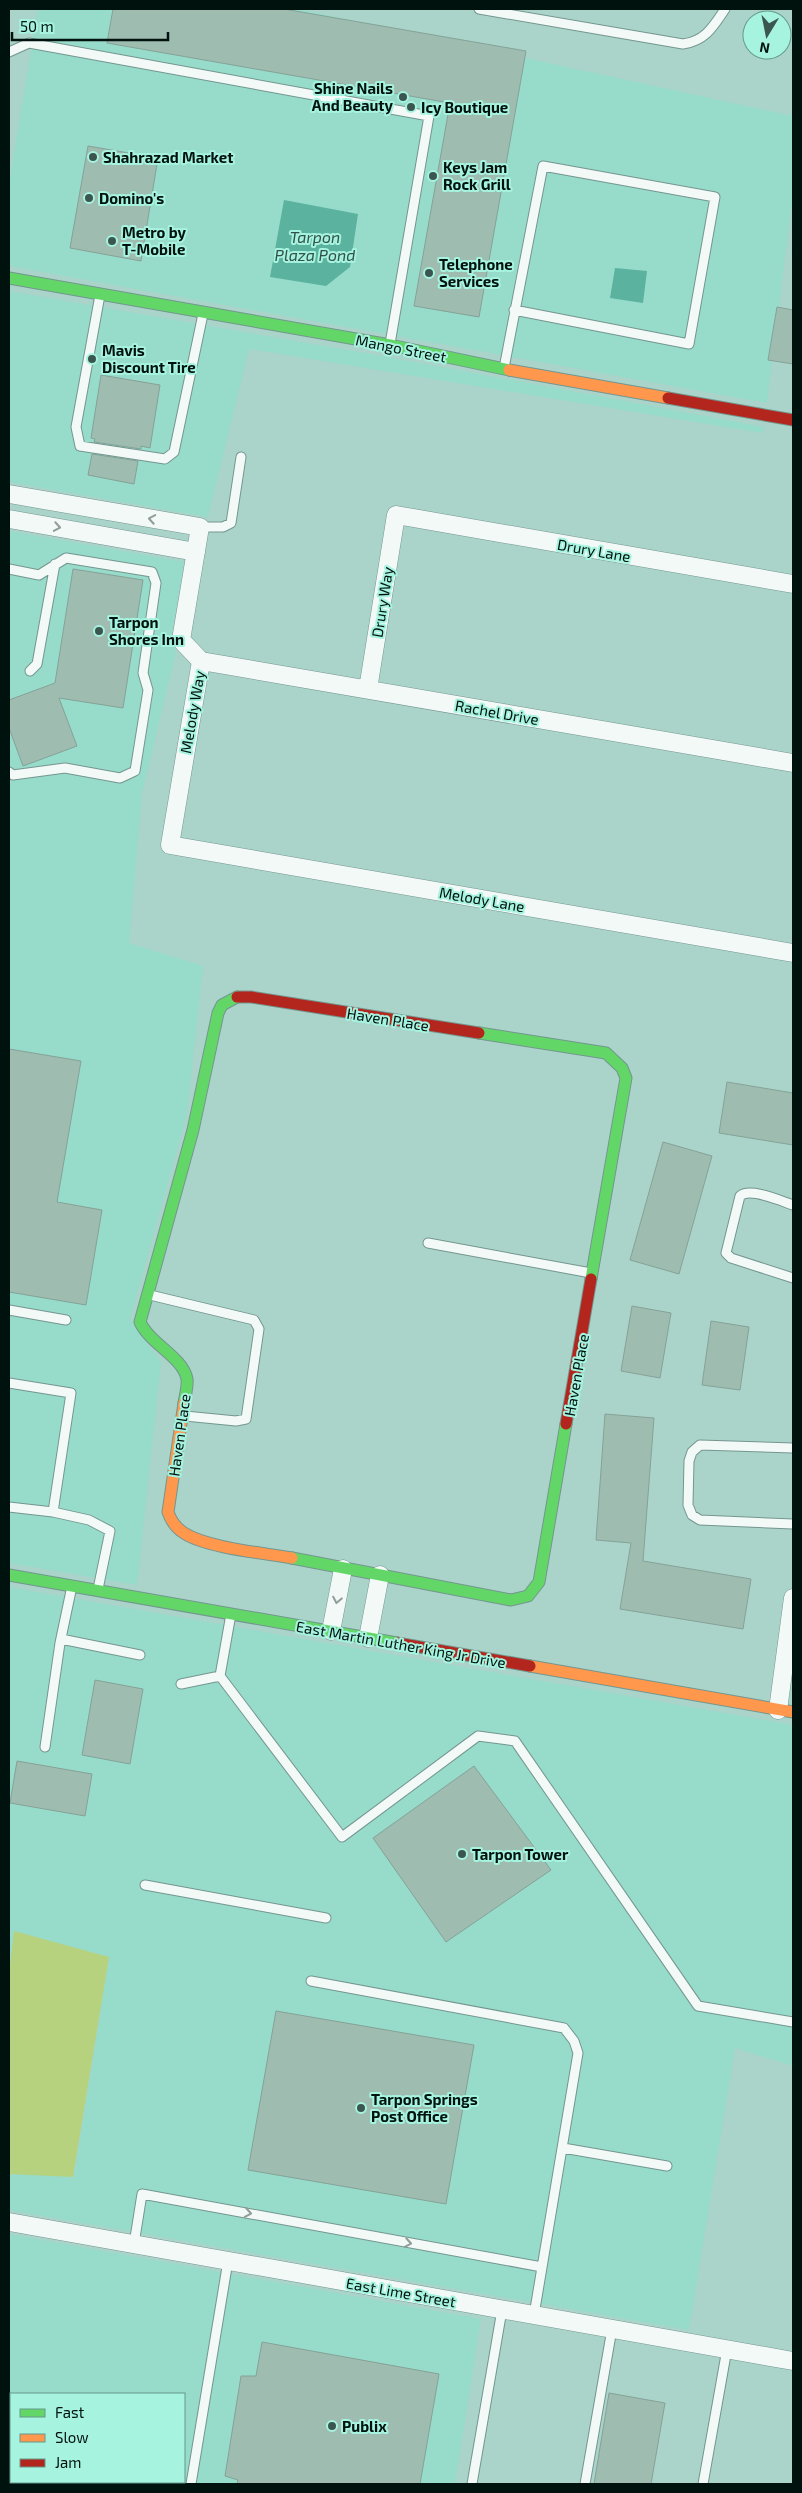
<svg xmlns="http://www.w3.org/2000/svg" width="802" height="2493" font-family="'Exo 2',sans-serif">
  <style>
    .built { fill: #97dbca; fill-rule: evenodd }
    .green { fill: #b6d27f }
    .water { fill: #5bb29f }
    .building { fill: #9ebcb0; stroke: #85a297 }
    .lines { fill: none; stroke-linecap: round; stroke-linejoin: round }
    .lane-casing { stroke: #74968f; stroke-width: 11 }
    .street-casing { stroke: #74968f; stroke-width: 19 }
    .fast-casing { stroke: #74968f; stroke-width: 13 }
    .slow-casing { stroke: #74968f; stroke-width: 13 }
    .jam-casing { stroke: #74968f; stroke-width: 13 }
    .lane { stroke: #f2f9f7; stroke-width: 9 }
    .street { stroke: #f2f9f7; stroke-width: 18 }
    .fast { stroke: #63d668; stroke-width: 11 }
    .slow { stroke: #ff974d; stroke-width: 11 }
    .jam { stroke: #b3261e; stroke-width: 11 }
    .oneway { stroke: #919d99 }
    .poi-dot { fill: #3b564f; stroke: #a6f3df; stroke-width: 2 }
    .labels { text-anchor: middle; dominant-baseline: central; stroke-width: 4; stroke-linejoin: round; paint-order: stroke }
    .poi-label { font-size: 15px; font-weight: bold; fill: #00120d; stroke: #a6f3df; text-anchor: start }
    .street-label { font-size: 15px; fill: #00120d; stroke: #a6f3df }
    .water-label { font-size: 16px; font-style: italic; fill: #325149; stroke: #a6f3df }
  </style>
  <rect width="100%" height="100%" fill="#aad4ca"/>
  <path class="built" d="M38,9H299L793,116V194L767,403L9,266V184Z
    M9,291L388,357L764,427L763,433L249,349L208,517L9,482Z
    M9,531L184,562L171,639L176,652L142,793L129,943L203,966L187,1114L130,1319L161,1362L137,1585L9,1563Z
    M9,1587L793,1725V2066L735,2048L689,2330L9,2210V2174L74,2176L109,1958L14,1932L9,1974Z
    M9,2234L481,2319L455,2484H9ZM11,2394H184V2482H11Z"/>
  <path class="green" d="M14,1931L109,1957L73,2177L9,2174V1974Z"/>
  <path class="water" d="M284,200L358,214L350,267L326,286L270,277Z
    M615,268L647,271L643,303L610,298Z"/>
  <path class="building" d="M113,9H284L526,51L479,317L414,306L450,103L107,43Z
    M88,146L158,158L141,261L70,248Z
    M777,307L793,310V364L768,360Z
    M101,375L160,385L150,448L141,446V449L94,442L95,439L91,438Z
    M92,454L138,461L134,484L88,475Z
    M73,569L143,580L123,708L59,698L77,746L23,766L9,728V700L55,683Z
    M9,1049L81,1061L57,1202L102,1210L86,1305L9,1292Z
    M727,1082L793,1093V1145L719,1133Z
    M663,1142L712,1156L679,1274L630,1260Z
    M632,1306L671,1313L660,1378L621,1371Z
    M711,1321L749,1327L740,1390L702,1385Z
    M605,1414L654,1418L643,1561L751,1579L743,1629L620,1609L631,1543L596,1540Z
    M95,1680L143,1689L130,1764L82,1755Z
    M17,1761L92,1774L85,1816L10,1803Z
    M474,1766L551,1870L446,1942L373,1838Z
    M276,2011L474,2045L446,2204L248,2170Z
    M262,2342L439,2374L420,2484H237L238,2480L225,2476L241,2376H256Z
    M609,2393L665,2403L651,2484H594Z"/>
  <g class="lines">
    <defs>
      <path id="lane" d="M479,9L683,44C705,41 713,27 725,9
        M9,52L29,43L429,116L390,344
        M100,295L76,427L80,446L165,459L174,452L203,314
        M504,368L543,166L715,197L689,344L514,310
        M200,527H223L231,523L241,457
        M9,569L39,575L66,558L152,572L156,583L143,673L148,690L135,771L120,778L65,768L13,775L9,772
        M30,671L37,664L55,564
        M793,1205C781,1201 750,1187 740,1196L726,1253L731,1258L793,1278
        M428,1243L591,1273
        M150,1295L254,1320L259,1329L246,1419L236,1421L185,1416
        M9,1310L66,1320
        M9,1383L71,1393L53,1512L9,1507
        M793,1448L700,1445L692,1452L689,1461L688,1505L692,1515L700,1520L793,1524
        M53,1512L89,1520L110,1531L98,1589
        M61,1639L140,1655
        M220,1676L342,1837L478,1736L515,1741L698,2006L793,2022
        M181,1684L220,1676L231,1614
        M45,1747L60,1643L72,1586
        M145,1885L326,1918
        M311,1981L564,2028L574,2041L578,2053L534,2315
        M563,2148L667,2166
        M134,2244L142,2194L542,2267
        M191,2484L228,2261
        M472,2484L502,2310
        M585,2484L612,2329
        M703,2484L727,2349"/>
      <path id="street" d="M9,494L200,527L181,640L201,661
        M9,519L196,552
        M201,661L170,845L793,953
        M201,661L793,763
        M368,689L396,515L793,584
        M331,1631L343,1569
        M368,1638L380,1575
        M778,1710L793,1598
        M9,2222L793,2361"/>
      <path id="fast" d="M9,278L390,345L509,370
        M479,1033L606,1053L622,1068L626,1078L591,1279
        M184,1403C185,1396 188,1386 187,1379C183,1357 150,1344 140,1322L193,1130L218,1013L222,1005L237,997
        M292,1558L511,1600L528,1596L539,1582L566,1424
        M9,1575L397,1643"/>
      <path id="slow" d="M509,370L668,398
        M184,1403L168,1512C171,1521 176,1528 184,1533C207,1548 264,1553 292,1558
        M530,1666L793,1712"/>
      <path id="jam" d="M668,398L793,420
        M237,997H251L479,1033
        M566,1424L591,1279
        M397,1643L530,1666"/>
    </defs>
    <use href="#lane" class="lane-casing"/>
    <use href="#street" class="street-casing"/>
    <use href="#fast" class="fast-casing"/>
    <use href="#slow" class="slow-casing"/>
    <use href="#jam" class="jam-casing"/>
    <use href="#lane" class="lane"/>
    <use href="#street" class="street"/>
    <use href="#fast" class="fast"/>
    <use href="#slow" class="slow"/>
    <use href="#jam" class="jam"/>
  </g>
  <defs><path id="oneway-chevron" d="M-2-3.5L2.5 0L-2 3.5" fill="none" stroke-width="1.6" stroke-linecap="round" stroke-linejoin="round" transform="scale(1.25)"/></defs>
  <g class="oneway">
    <use href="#oneway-chevron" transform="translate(152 519) rotate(-170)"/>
    <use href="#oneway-chevron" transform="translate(57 527) rotate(10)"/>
    <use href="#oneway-chevron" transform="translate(337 1600) rotate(101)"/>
    <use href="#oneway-chevron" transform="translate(248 2213) rotate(10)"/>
    <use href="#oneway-chevron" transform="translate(408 2243) rotate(10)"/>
  </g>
  <g class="poi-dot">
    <circle cx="403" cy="97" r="5"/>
    <circle cx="411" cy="107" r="5"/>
    <circle cx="93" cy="157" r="5"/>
    <circle cx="433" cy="176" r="5"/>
    <circle cx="89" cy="198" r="5"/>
    <circle cx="112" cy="241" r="5"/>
    <circle cx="429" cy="273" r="5"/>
    <circle cx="92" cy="359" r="5"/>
    <circle cx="99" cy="631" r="5"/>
    <circle cx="462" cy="1854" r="5"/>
    <circle cx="361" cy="2108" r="5"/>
    <circle cx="332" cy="2426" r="5"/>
  </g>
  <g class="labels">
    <g class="poi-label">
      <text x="393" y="88" text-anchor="end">Shine Nails<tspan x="393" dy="17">And Beauty</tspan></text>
      <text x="421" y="107">Icy Boutique</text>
      <text x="103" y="157">Shahrazad Market</text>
      <text x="443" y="167">Keys Jam<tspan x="443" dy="17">Rock Grill</tspan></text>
      <text x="99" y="198">Domino's</text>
      <text x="122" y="232">Metro by<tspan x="122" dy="17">T-Mobile</tspan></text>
      <text x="439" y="264">Telephone<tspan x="439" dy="17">Services</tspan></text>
      <text x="102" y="350">Mavis<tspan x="102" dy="17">Discount Tire</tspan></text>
      <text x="109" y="622">Tarpon<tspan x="109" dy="17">Shores Inn</tspan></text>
      <text x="472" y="1854">Tarpon Tower</text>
      <text x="371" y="2099">Tarpon Springs<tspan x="371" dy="17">Post Office</tspan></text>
      <text x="342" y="2426">Publix</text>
    </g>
    <g class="street-label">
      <text transform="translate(401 348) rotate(11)">Mango Street</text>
      <text transform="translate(594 550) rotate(10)">Drury Lane</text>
      <text transform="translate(382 602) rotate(-81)">Drury Way</text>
      <text transform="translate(192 712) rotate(-80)">Melody Way</text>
      <text transform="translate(497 712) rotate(10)">Rachel Drive</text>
      <text transform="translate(482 899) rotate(10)">Melody Lane</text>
      <text transform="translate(388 1019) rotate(9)">Haven Place</text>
      <text transform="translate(576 1375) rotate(-80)">Haven Place</text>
      <text transform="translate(179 1435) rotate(-82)">Haven Place</text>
      <text transform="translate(401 1644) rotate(10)">East Martin Luther King Jr Drive</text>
      <text transform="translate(401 2292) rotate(10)">East Lime Street</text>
    </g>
    <g class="water-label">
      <text x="315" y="236">Tarpon<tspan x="315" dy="18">Plaza Pond</tspan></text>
    </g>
  </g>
  <rect width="802" height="2493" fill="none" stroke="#00120d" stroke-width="20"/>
  <rect x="10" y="2393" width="175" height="90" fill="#a6f3df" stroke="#64998b"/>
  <rect x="20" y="2409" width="25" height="8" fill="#63d668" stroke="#64998b"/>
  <text x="55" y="2418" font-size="15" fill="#00120d">Fast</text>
  <rect x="20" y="2434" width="25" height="8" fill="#ff974d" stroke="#64998b"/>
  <text x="55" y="2443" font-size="15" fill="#00120d">Slow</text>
  <rect x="20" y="2459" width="25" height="8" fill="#b3261e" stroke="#64998b"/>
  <text x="55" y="2468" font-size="15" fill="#00120d">Jam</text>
  <g transform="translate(767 35) rotate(190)"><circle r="24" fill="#a6f3df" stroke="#64998b"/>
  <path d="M0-4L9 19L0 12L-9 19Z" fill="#3b564f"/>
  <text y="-8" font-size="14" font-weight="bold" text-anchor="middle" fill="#00120d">N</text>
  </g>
  <path d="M12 32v8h156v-8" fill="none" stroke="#00120d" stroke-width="2.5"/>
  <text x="20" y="32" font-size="15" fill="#00120d" stroke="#a6f3df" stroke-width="4" paint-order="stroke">50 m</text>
</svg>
